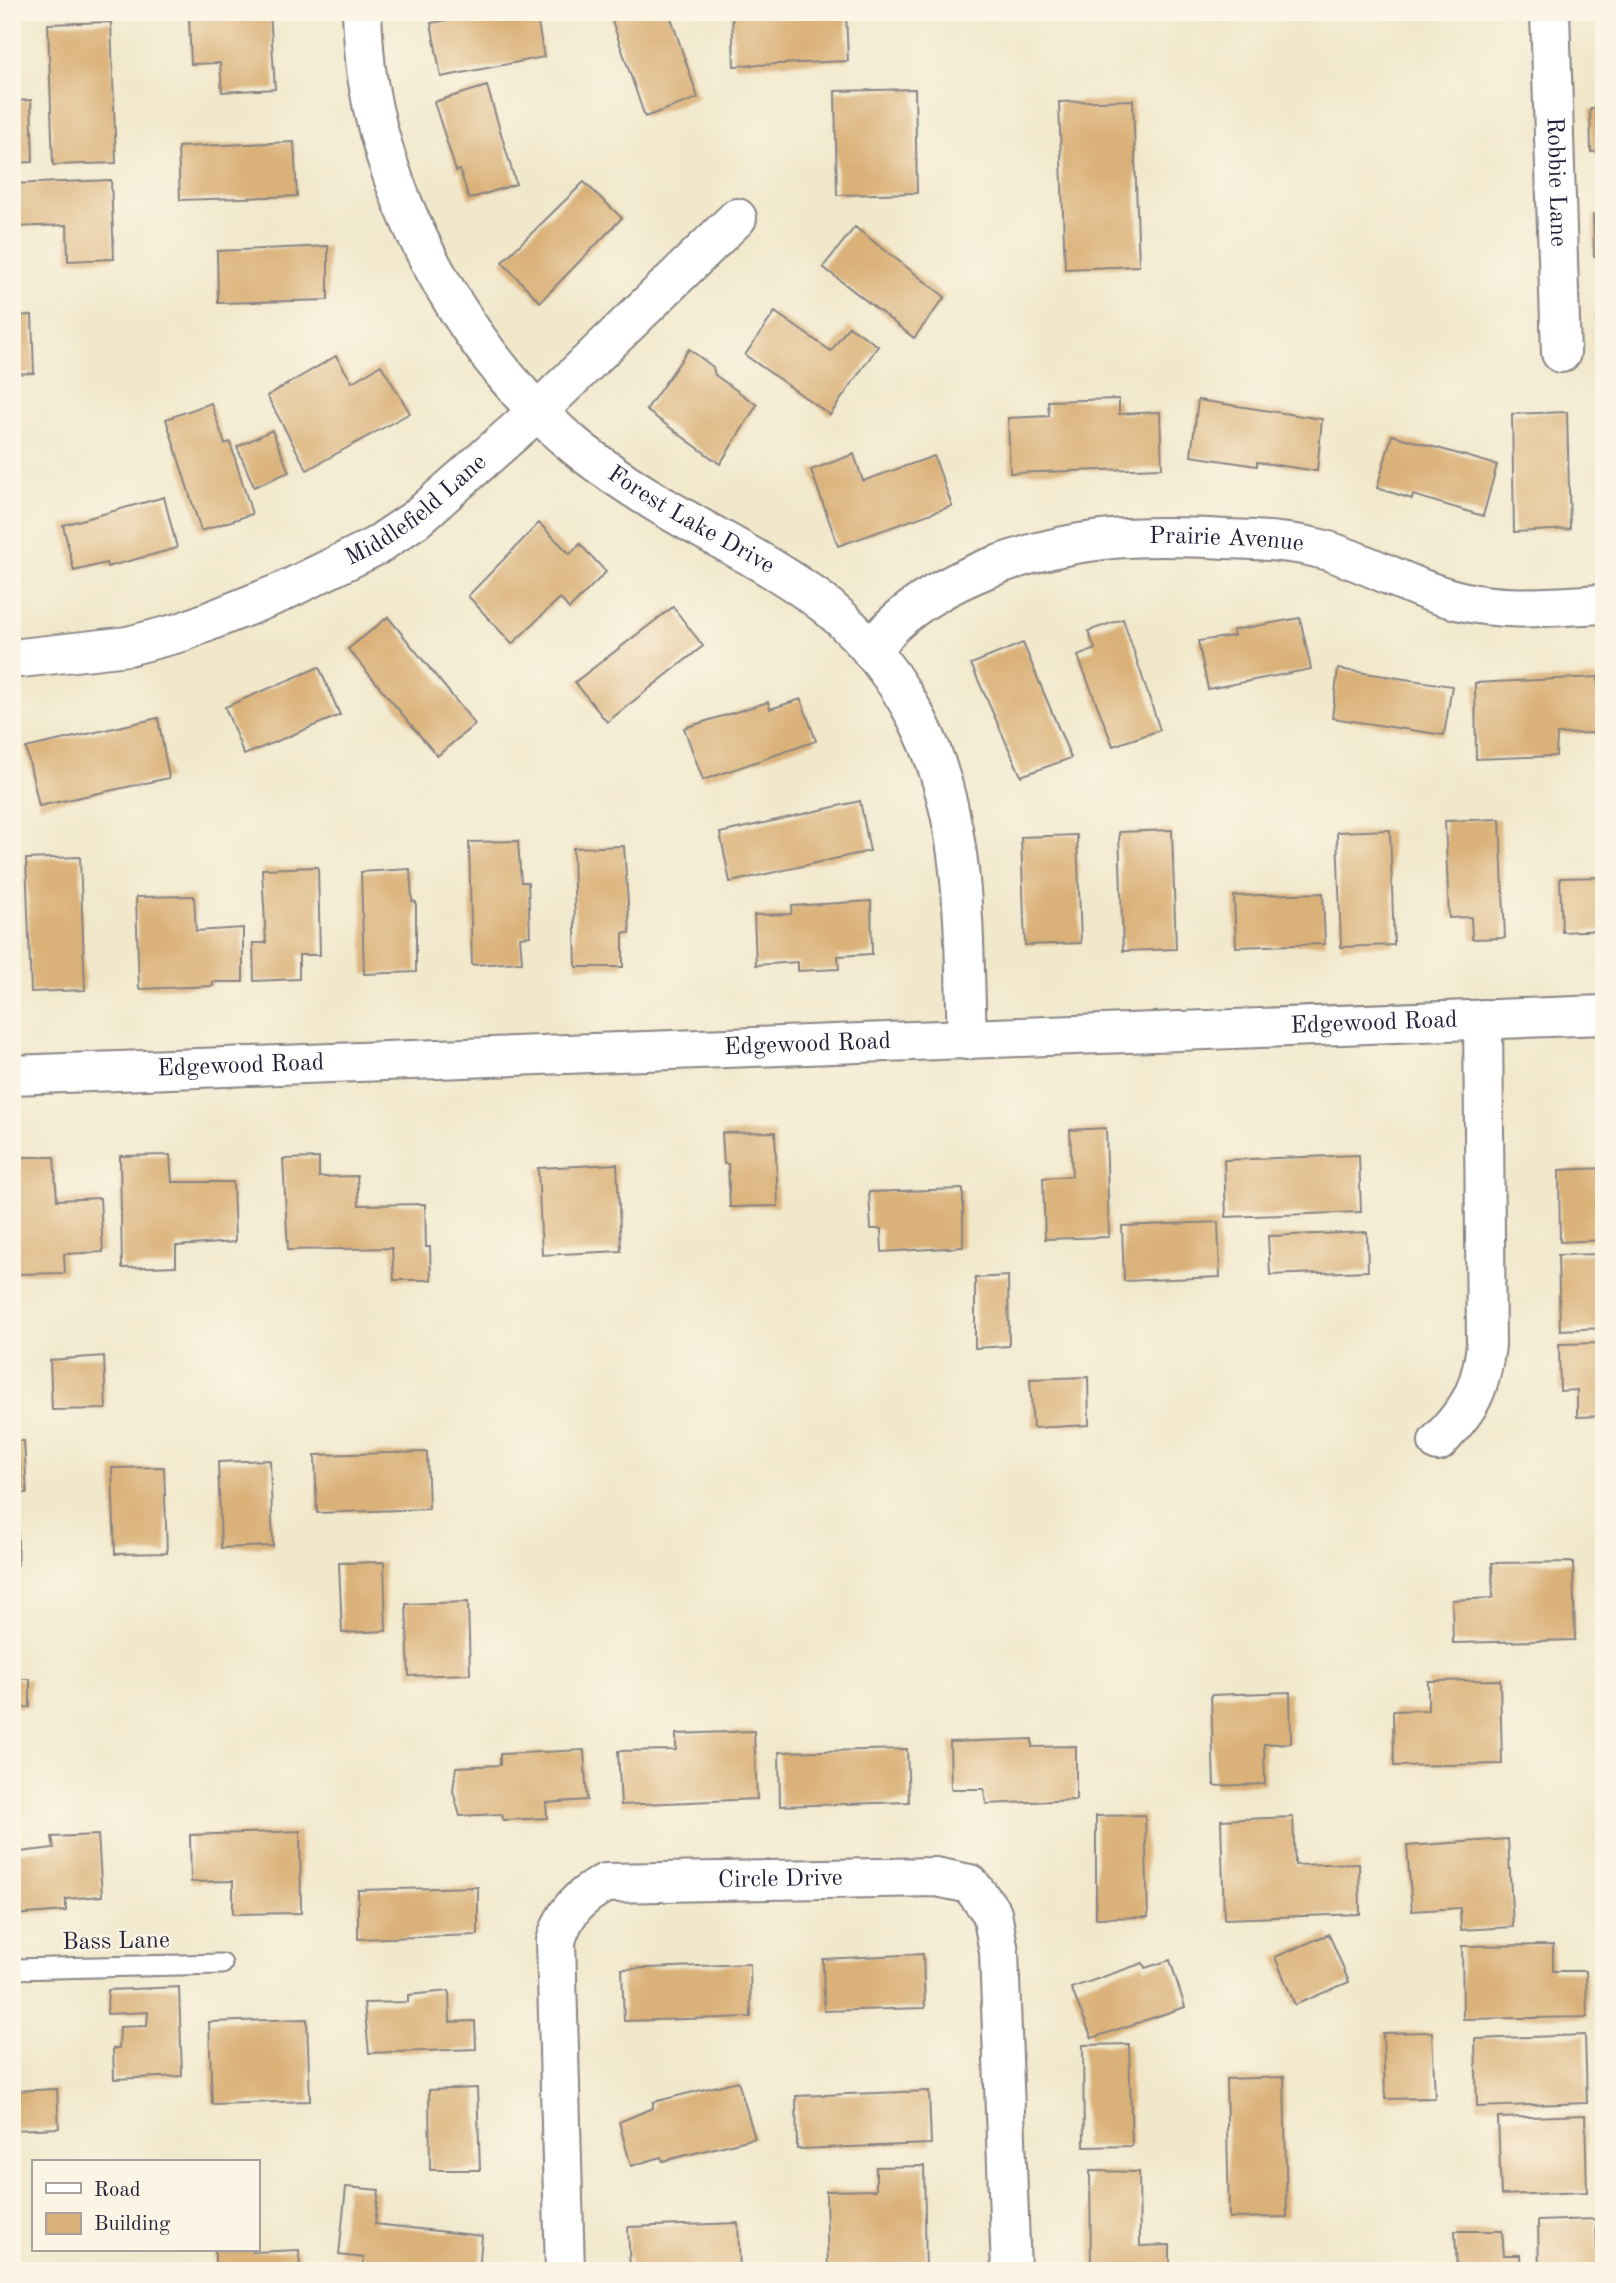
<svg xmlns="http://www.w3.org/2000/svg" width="1616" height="2283" font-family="'Old Standard TT',serif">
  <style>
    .building { fill: #dab178 }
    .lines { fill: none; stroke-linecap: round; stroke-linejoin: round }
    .service-casing { stroke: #8a8584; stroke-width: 23 }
    .minor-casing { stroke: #8a8584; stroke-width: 42 }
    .service { stroke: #fff; stroke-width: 19 }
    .minor { stroke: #fff; stroke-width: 38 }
    .labels { text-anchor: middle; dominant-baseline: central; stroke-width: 5; stroke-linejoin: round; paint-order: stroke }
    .street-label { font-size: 24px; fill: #22223b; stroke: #fcf5e5 }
  </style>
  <rect width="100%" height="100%" fill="#fcf5e5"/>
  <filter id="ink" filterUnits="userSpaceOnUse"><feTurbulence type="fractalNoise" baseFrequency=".0143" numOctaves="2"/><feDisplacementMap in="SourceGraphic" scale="14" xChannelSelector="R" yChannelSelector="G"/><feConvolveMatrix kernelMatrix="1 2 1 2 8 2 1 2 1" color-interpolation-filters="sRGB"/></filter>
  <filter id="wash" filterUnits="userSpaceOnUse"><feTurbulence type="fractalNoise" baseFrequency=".00686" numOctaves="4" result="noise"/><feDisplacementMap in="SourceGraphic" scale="28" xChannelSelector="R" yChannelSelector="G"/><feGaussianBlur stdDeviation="1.57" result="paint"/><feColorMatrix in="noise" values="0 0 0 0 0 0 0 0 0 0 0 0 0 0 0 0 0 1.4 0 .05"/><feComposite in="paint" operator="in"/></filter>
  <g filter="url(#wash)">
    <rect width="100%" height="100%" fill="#f1e8cc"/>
    <g id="blocks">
      <path class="building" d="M219,12H270L275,89L222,92L220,63L191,64L189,18L219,17Z
        M492,12H536L544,57L441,77L431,23Z
        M609,12H669L698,98L645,117Z
        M732,12H846L848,61L734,66Z
        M111,22L116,163L53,165L48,24Z
        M487,86L516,184L469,199L460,170L456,171L434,102Z
        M915,89L917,193L837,195L835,91Z
        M31,100L33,162L12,163V101Z
        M1133,100L1139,266L1065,269L1059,102Z
        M1590,109H1604V151L1591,152Z
        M294,142L297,196L180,200L178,147Z
        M111,180L114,259L68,261L67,225L12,227V184Z
        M584,182L622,218L540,302L502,262Z
        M1604,214V256H1594L1593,215Z
        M855,227L945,297L914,338L823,267Z
        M328,246V300L218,303L217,251Z
        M775,312L831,351L849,326L878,346L830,415L745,355Z
        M32,315L34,373L12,374V316Z
        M1597,317H1604V360H1598Z
        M689,349L713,367L715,375L757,405L720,464L646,410Z
        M336,356L352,382L381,365L410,413L307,470L267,396Z
        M1119,399V414L1160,412L1162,468L1010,473L1008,418L1049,416L1048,401Z
        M1198,400L1322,419L1317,471L1257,462V466L1191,456Z
        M211,403L225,444L230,442L252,514L201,531L166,419Z
        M1567,412L1570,529L1514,532L1512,414Z
        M272,430L289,472L254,487L237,447Z
        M1392,435L1497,465L1483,516L1413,495L1412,499L1377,488Z
        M854,454L863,481L934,456L952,506L838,546L811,470Z
        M15,487L17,580H12V488Z
        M164,497L177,548L107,567L106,563L74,571L63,525Z
        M539,523L570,554L580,544L606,572L569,609L560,598L512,644L468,596Z
        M673,607L703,646L607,722L575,682Z
        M388,617L475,724L437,756L348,649Z
        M1300,618L1311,669L1208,689L1198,641L1234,636L1233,630Z
        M1123,619L1160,730L1113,746L1078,656L1095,649L1088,631Z
        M1023,643L1071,758L1021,776L971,664Z
        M319,667L340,715L244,755L225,707Z
        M1338,669L1452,686L1444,735L1332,718Z
        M1598,677L1599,733L1557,734L1556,756L1476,759L1475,683Z
        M801,699L816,741L703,780L684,728L768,702L770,709Z
        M158,718L169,778L39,806L26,748Z
        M860,801L870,851L730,882L720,833Z
        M1500,819L1505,938L1472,939L1471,917L1449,918L1445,821Z
        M1172,830L1176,949L1123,951L1119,832Z
        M1390,830L1394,945L1341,947L1337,832Z
        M1077,835L1081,943L1025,945L1021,837Z
        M518,841L521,882H528L530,936L520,937L522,962L472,965L469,842Z
        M624,846L630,933H623V967H576L573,848Z
        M80,857L85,990L31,992L26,859Z
        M318,867L320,955H299V979L254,981L253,943H266L262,869Z
        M410,869L412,901L416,902V972L364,974L361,872Z
        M1604,877V930L1562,932L1560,878Z
        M1323,893L1325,944L1236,947L1234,896Z
        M194,896L196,931L243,928V982H213V986L139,989L136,897Z
        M871,901L872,954L838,956L839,969L798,971V962L756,965L754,915L791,914L792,906Z
        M1106,1128L1109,1237L1045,1239L1043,1178L1072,1176L1070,1130Z
        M775,1132L778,1206L730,1207L728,1164H724L722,1133Z
        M170,1155L172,1182H233L235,1242L176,1246V1266L122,1268L120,1156Z
        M1359,1155L1361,1212L1226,1217L1224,1160Z
        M12,1157H54L57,1200L100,1198L103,1252L64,1254L65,1273L17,1274L16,1256L12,1255V1206H15Z
        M319,1158V1177L357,1176L359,1205L425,1204L426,1247H430L431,1280H394L392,1248L288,1250L283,1159Z
        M617,1164L621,1251L542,1255L538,1168Z
        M1604,1168V1240L1560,1242L1559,1170Z
        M963,1189V1247L882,1252L881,1229H871L869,1192Z
        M1218,1222L1220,1277L1124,1281L1122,1226Z
        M1367,1232L1368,1271L1270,1275L1268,1236Z
        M1604,1254V1328L1560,1330L1558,1255Z
        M1008,1276L1009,1346L975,1348V1278Z
        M12,1329H15L16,1364H12Z
        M1604,1343V1416L1577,1417V1390L1560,1391L1559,1344Z
        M104,1356L106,1409L52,1410L50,1360Z
        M1088,1377L1089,1425L1033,1428L1030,1379Z
        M12,1441H24L27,1493L12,1494Z
        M427,1452L429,1509L317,1513L315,1455Z
        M270,1460L273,1546L221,1548L218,1462Z
        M164,1467L167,1553L115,1554L112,1468Z
        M18,1533V1565L12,1566V1534Z
        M384,1562L386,1631L342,1633L339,1563Z
        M1573,1562L1575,1640L1453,1643L1452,1600L1493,1598L1492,1563Z
        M468,1602L470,1674L409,1676L406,1604Z
        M12,1679H30V1707L12,1708Z
        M1500,1680L1502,1764L1394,1766L1393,1711L1428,1710V1681Z
        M1290,1692L1291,1743L1264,1744L1265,1784L1214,1786L1211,1695Z
        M754,1731L757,1799L621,1805L618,1751L676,1750V1734Z
        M1032,1739V1747L1076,1746V1800L986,1804L984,1789H951L950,1742Z
        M907,1749L909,1802L780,1806L779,1752Z
        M584,1750L587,1800L546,1803L547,1818L503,1820L502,1814L460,1816L453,1791L456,1767L500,1765V1754Z
        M1145,1815L1148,1917L1096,1918V1816Z
        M1293,1817L1295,1865L1359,1863L1360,1914L1224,1919L1221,1820Z
        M300,1831L301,1913L233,1914V1881L191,1882L190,1835Z
        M98,1835L102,1896L66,1899V1911L12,1915V1853L54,1848L52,1837Z
        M1508,1839L1513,1927L1461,1930L1460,1908L1412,1911L1407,1846Z
        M478,1887V1935L358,1939V1890Z
        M1329,1934L1349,1982L1295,2005L1275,1957Z
        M1553,1945V1971H1586L1587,2017L1463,2019L1462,1946Z
        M923,1954L925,2008L824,2011L823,1959Z
        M1170,1960L1185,2007L1092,2038L1071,1988L1143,1963L1145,1968Z
        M750,1964L751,2017L624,2021L622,1969Z
        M179,1987L182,2076L114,2079L113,2048H119L120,2027L147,2026L148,2012L107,2014L108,1990Z
        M449,1991L450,2022L475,2021L476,2049L369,2053L364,2003L408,2002V1995Z
        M307,2019L310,2101L212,2104L209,2022Z
        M1432,2032L1435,2098L1385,2099L1383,2033Z
        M1585,2035L1587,2103L1477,2107L1475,2039Z
        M1129,2044L1132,2146L1084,2147L1083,2045Z
        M1284,2077L1287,2217L1229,2218L1226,2079Z
        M738,2081L755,2138L663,2161L661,2157L631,2166L619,2122L653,2108V2102Z
        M477,2088L480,2170H430L429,2090Z
        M57,2089L59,2128L12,2130V2091Z
        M929,2091L931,2144L797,2149L796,2096Z
        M1585,2115L1587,2192L1501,2195L1498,2118Z
        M924,2166L926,2271H828L826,2191L876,2190V2167Z
        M1090,2171L1139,2172L1140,2246L1170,2245V2270L1091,2271Z
        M346,2187L379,2190L375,2224L482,2236L479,2271H363L364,2258L339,2255Z
        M1596,2219L1597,2254H1604V2271H1539L1538,2221Z
        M738,2223L740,2271H630L628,2227Z
        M1455,2231H1502L1504,2255H1520L1521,2271H1457Z
        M215,2250H253V2252L299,2250L300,2271H173V2268L215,2266Z
        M1284,2264V2271H1229V2266Z"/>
    </g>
  </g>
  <g filter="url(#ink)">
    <use href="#blocks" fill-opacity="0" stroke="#8a8584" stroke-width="2"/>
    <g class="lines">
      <defs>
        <path id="service" d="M12,1969L222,1964"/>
        <g id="minor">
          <path id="s1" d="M362,12C363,36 364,59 368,82C389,215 475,366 580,450C604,469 628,485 654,501C709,535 778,567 828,607C865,638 897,679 918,721C968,819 963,933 967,1040"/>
          <path id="s2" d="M1550,12L1561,353"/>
          <path id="s3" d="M872,652C879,642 886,631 895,623C921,599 954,582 986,569C1072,536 1136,534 1226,539C1258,540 1290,541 1321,549C1369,562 1412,590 1461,601C1507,612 1557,606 1604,604"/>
          <path id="s4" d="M12,659L128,646L182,632L280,593L376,546L416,519L538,411L737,218"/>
          <path id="s5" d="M12,1075L1604,1015"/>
          <path d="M1438,1442C1470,1408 1480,1392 1486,1345L1483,1019"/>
          <path id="s6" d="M565,2271L556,1941C564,1912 579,1897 605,1883L936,1877L970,1884L992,1913L999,1952L1011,2271"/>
        </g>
      </defs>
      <use href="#service" class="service-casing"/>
      <use href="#minor" class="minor-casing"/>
      <use href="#service" class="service"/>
      <use href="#minor" class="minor"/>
    </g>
  </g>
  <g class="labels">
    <g class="street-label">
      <text stroke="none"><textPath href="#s2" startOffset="170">Robbie Lane</textPath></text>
      <text stroke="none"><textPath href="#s4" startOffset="438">Middlefield Lane</textPath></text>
      <text stroke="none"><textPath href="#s1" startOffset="635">Forest Lake Drive</textPath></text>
      <text stroke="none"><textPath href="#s3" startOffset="388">Prairie Avenue</textPath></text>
      <text stroke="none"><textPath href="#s5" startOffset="1363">Edgewood Road</textPath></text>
      <text stroke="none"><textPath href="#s5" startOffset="796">Edgewood Road</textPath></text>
      <text stroke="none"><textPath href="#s5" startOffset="229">Edgewood Road</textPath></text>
      <text stroke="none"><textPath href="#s6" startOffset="584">Circle Drive</textPath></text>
      <text transform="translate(116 1942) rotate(-1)">Bass Lane</text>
    </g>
  </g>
  <rect width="1616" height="2283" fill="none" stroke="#fcf5e5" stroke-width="42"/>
  <rect x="32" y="2160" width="228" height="91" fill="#fcf5e5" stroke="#a5a1a1" stroke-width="2"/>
  <rect x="46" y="2183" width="35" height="10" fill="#ffffff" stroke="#a5a1a1" stroke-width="2"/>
  <text x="94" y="2196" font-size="21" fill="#22223b">Road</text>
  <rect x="46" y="2213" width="35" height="21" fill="#dab178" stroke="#a5a1a1" stroke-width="2"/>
  <text x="94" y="2230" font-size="21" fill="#22223b">Building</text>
</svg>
